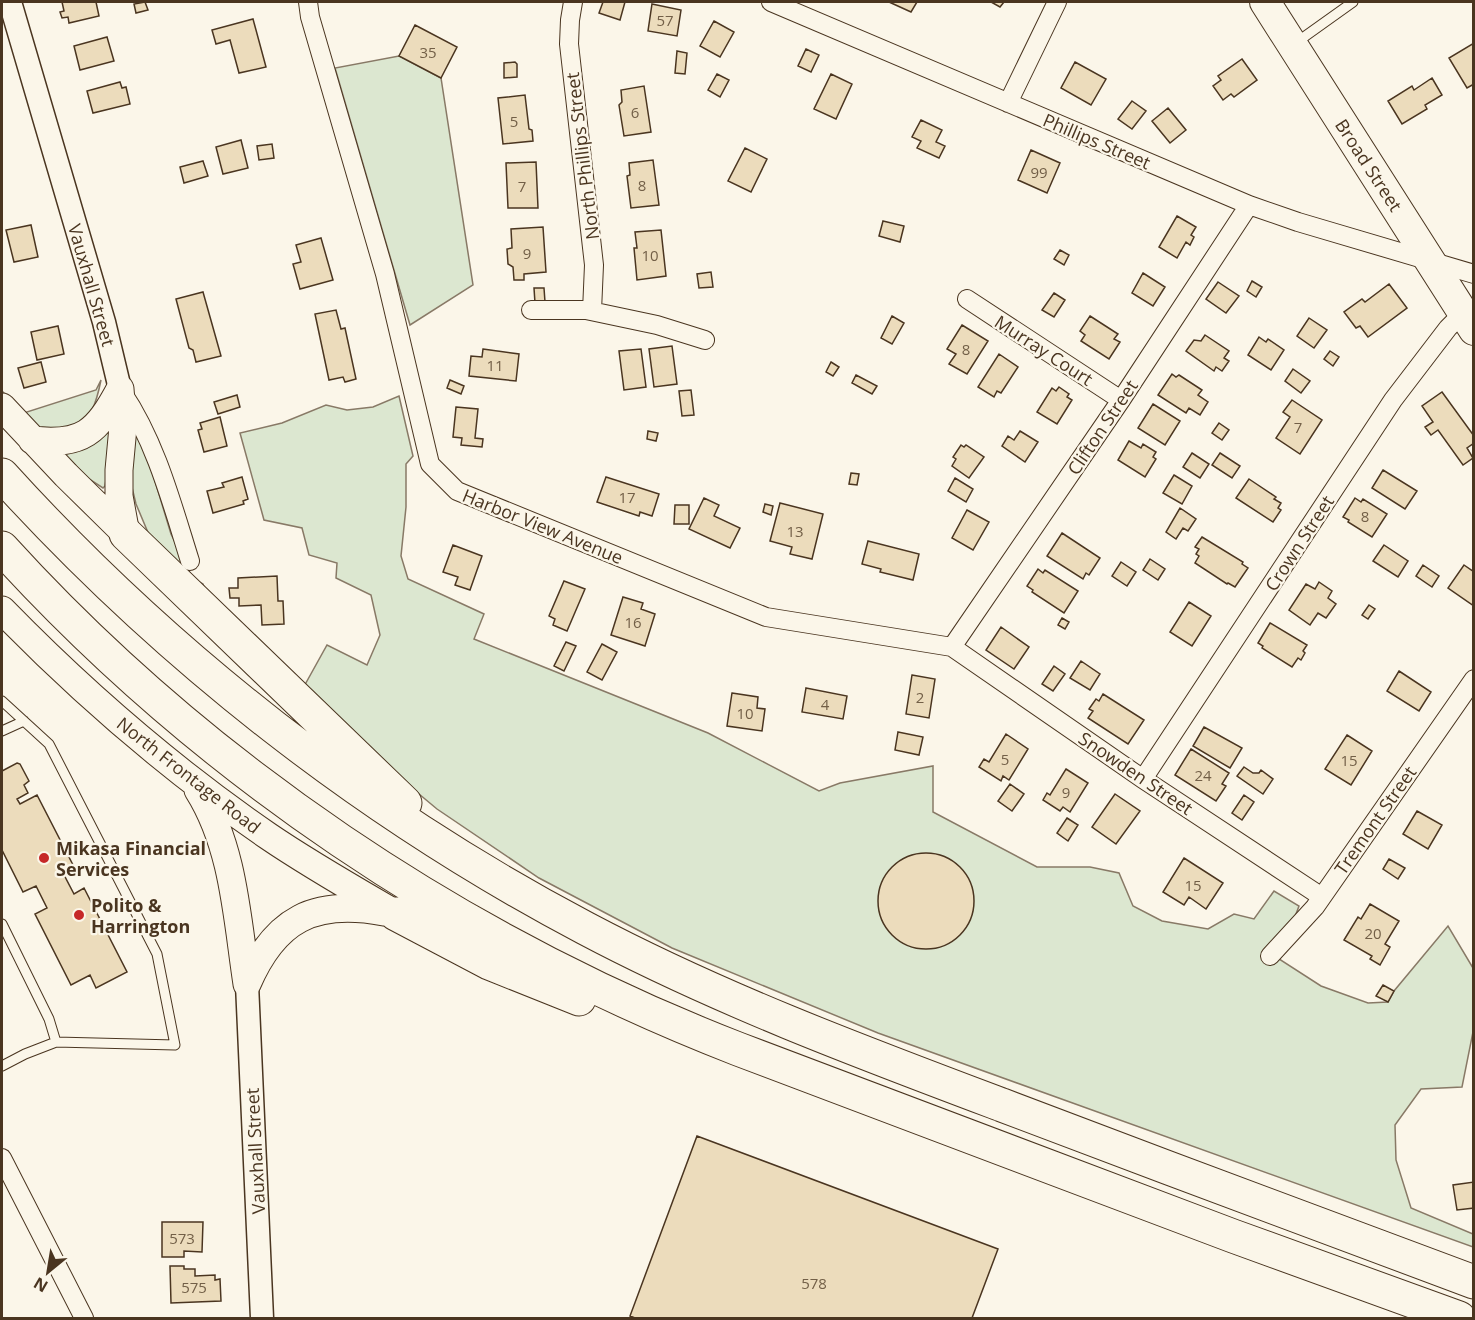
<svg xmlns="http://www.w3.org/2000/svg" width="1475" height="1320" font-family="'Open Sans',sans-serif">
  <style>
    .green { fill: #dce7d0; stroke: #887966; stroke-width: 1.5 }
    .building { fill: #ecdcbc; stroke: #4a3520; stroke-width: 1.5 }
    .lines { fill: none; stroke-linecap: round; stroke-linejoin: round }
    .service-casing { stroke: #4a3520; stroke-width: 11 }
    .minor-casing { stroke: #4a3520; stroke-width: 20 }
    .tertiary-casing { stroke: #4a3520; stroke-width: 25 }
    .secondary-casing { stroke: #4a3520; stroke-width: 29 }
    .primary-casing { stroke: #4a3520; stroke-width: 32 }
    .motorway-casing { stroke: #4a3520; stroke-width: 35 }
    .service { stroke: #fbf6e9; stroke-width: 9 }
    .minor { stroke: #fbf6e9; stroke-width: 18 }
    .tertiary { stroke: #fbf6e9; stroke-width: 22 }
    .secondary { stroke: #fbf6e9; stroke-width: 27 }
    .primary { stroke: #fbf6e9; stroke-width: 30 }
    .motorway { stroke: #fbf6e9; stroke-width: 33 }
    .poi-dot { fill: #c62828; stroke: #fbf6e9; stroke-width: 2 }
    .labels { text-anchor: middle; dominant-baseline: central; stroke-width: 4.5; stroke-linejoin: round; paint-order: stroke }
    .number-label { font-size: 15px; fill: #725f47 }
    .street-label { font-size: 18px; fill: #4a3520; stroke: #fbf6e9 }
    .poi-label { font-size: 18px; font-weight: bold; fill: #4a3520; stroke: #fbf6e9; text-anchor: start }
  </style>
  <rect width="100%" height="100%" fill="#fbf6e9"/>
  <path class="green" d="M399,56L441,78L473,285L410,325L335,68Z
    M101,380C97,400 92,422 69,430C61,433 45,429 36,428L2,391L24,413L96,390Z
    M399,396L413,456L406,464V507L401,556L408,579L484,614L474,639L708,733L819,791L840,783L933,766V812L1037,867H1090L1119,873L1133,906L1162,921L1208,929L1234,914L1254,919L1274,891L1299,906L1279,959L1321,986L1368,1003L1388,1002L1394,991L1448,926L1473,968V1032L1462,1087L1421,1089L1395,1125L1396,1160L1411,1208L1473,1234V1247L878,1033L672,948L539,878L437,809L371,754L302,690L327,645L367,665L380,635L371,595L336,578L337,563L309,555L302,528L264,520L240,433L282,423L326,405L347,410L373,407Z
    M110,431L113,439L105,486L103,488L89,479L60,450Z
    M132,437L142,438L171,534L190,573L194,579L203,584L210,604L152,542L136,504L128,471Z"/>
  <path class="building" d="M62,2H96L99,16L69,23L68,17L62,18L60,12L64,11Z
    M145,2L148,10L136,13L134,4Z
    M603,2H625L620,20L599,13Z
    M889,2H917L911,12Z
    M991,2H1004L1000,7Z
    M652,4L681,10L677,36L648,31Z
    M253,19L266,67L239,73L230,40L216,44L212,30Z
    M714,21L734,32L720,57L700,46Z
    M415,25L457,47L441,78L399,56Z
    M107,37L114,61L80,70L74,46Z
    M1474,43V84L1467,88L1449,58Z
    M806,49L819,55L811,72L798,66Z
    M677,51L687,53L685,74L675,73Z
    M1242,59L1257,80L1234,97L1231,94L1223,100L1213,86L1221,80L1218,76Z
    M515,62L517,64V77L504,78V63Z
    M1075,62L1106,79L1091,105L1061,88Z
    M717,74L729,80L720,97L708,90Z
    M831,74L852,84L836,119L814,109Z
    M1432,78L1442,95L1425,105L1427,109L1402,124L1388,101L1412,86L1414,90Z
    M120,82L122,88L126,87L130,104L93,113L87,91Z
    M644,86L651,132L624,136L619,105L622,102L621,90Z
    M525,95L529,129L532,130L533,141L503,144L498,98Z
    M1132,101L1146,111L1132,129L1118,119Z
    M1168,108L1186,130L1170,143L1152,121Z
    M921,120L942,130L936,142L945,146L939,158L917,148L921,141L912,137Z
    M241,140L248,168L223,174L216,147Z
    M272,144L274,158L259,160L257,146Z
    M745,148L767,159L751,192L728,181Z
    M1031,150L1060,163L1047,193L1018,180Z
    M653,160L659,205L631,208L627,176L630,175L629,163Z
    M203,161L208,176L184,183L180,167Z
    M536,162L538,208H508L506,163Z
    M1177,216L1196,227L1191,235L1194,237L1190,245L1186,242L1177,258L1159,247Z
    M883,221L904,226L900,242L879,236Z
    M31,225L38,257L14,262L6,230Z
    M543,227L546,272L524,274V280H514L513,267L508,264L507,249L512,248L511,229Z
    M661,230L666,276L637,280L634,248H637L635,232Z
    M321,238L333,280L300,289L293,264L301,262L296,245Z
    M1060,250L1069,255L1064,265L1054,259Z
    M711,272L713,287L699,288L697,274Z
    M1143,273L1165,287L1153,306L1132,293Z
    M1252,281L1262,287L1256,297L1247,291Z
    M1218,282L1239,296L1226,313L1206,299Z
    M1389,284L1407,308L1368,337L1360,326L1356,328L1344,312L1362,299L1365,302Z
    M534,288H544L545,302L535,303Z
    M203,292L221,356L196,362L193,350L189,348L176,299Z
    M1054,293L1065,300L1054,317L1042,310Z
    M336,310L341,329L345,328L356,379L345,382L343,377L329,380L315,314Z
    M892,316L904,323L892,344L881,338Z
    M1090,316L1118,334L1114,339L1120,342L1109,359L1081,341L1085,335L1080,331Z
    M1309,318L1327,330L1314,348L1297,336Z
    M962,325L988,341L967,374L949,364L956,354L947,349Z
    M58,326L64,354L37,360L31,332Z
    M1205,335L1229,351L1224,358L1229,361L1222,371L1216,367L1214,371L1186,351L1194,340L1201,341Z
    M1259,337L1266,342L1268,339L1284,350L1271,370L1248,355Z
    M672,346L677,384L654,387L649,349Z
    M483,349L519,354L516,381L469,376L471,356L482,357Z
    M641,349L646,387L624,390L619,351Z
    M1330,351L1339,357L1333,366L1324,359Z
    M999,354L1018,367L1001,393L997,391L994,397L978,387Z
    M41,362L46,382L24,388L18,368Z
    M831,362L839,367L833,376L826,372Z
    M1293,369L1310,381L1301,393L1285,381Z
    M1172,374L1176,377L1179,375L1202,390L1198,395L1208,402L1200,415L1189,408L1186,413L1158,395Z
    M856,375L877,386L872,394L852,383Z
    M450,380L464,386L461,394L447,388Z
    M1059,387L1069,394L1067,397L1072,400L1057,424L1037,412L1052,388L1056,391Z
    M691,390L694,415L682,416L679,391Z
    M1442,392L1474,436V443L1467,448L1473,458L1463,465L1438,430L1431,435L1425,427L1433,422L1422,406Z
    M237,395L240,407L218,414L214,402Z
    M1292,400L1322,420L1300,454L1276,438L1290,417L1283,412Z
    M1153,404L1180,421L1165,445L1138,428Z
    M456,407L478,409L475,438L483,439L482,447L461,445L462,438L453,437Z
    M220,417L227,446L204,452L198,430L202,429L200,423Z
    M1219,423L1229,430L1222,440L1212,433Z
    M648,431L658,433L656,441L647,439Z
    M1020,431L1038,442L1025,462L1002,446L1008,436L1014,440Z
    M1129,441L1141,448L1143,444L1156,452L1153,457L1156,459L1145,477L1118,460Z
    M961,445L964,447L966,445L984,457L969,478L952,466L956,459L953,457Z
    M1192,453L1209,464L1200,478L1183,467Z
    M1220,453L1240,466L1232,478L1212,465Z
    M1383,470L1417,491L1405,509L1372,488Z
    M851,473L859,474L857,485L849,484Z
    M1174,475L1192,486L1182,504L1163,493Z
    M242,477L248,499L243,501L244,504L213,513L207,491L224,487L222,483Z
    M606,477L659,494L652,516L640,512L639,516L597,502Z
    M955,478L973,489L966,502L948,491Z
    M1249,479L1276,497L1274,499L1281,503L1278,508L1281,510L1273,522L1236,498Z
    M704,498L719,505L714,516L740,528L730,548L689,529Z
    M1355,498L1361,502L1363,499L1387,514L1372,537L1348,522L1349,520L1343,517Z
    M780,503L823,514L812,559L790,554L792,547L770,541Z
    M765,504L773,506L771,515L763,512Z
    M675,505H689V524H674Z
    M1180,508L1196,519L1188,531L1183,528L1176,539L1166,532Z
    M967,510L989,522L973,550L952,538Z
    M1062,533L1100,558L1089,575L1086,573L1083,579L1047,556Z
    M1202,537L1243,562L1242,564L1248,568L1235,587L1228,583L1227,584L1195,563L1199,556L1196,554L1199,549L1195,547Z
    M868,541L919,554L913,580L880,572L881,569L862,564Z
    M453,545L482,556L470,590L455,585L458,577L443,572Z
    M1384,545L1408,561L1398,577L1373,561Z
    M1150,559L1165,569L1158,580L1143,570Z
    M1121,562L1136,572L1127,586L1112,576Z
    M1423,565L1439,576L1432,587L1416,576Z
    M1464,565L1474,572V606L1448,588Z
    M1038,569L1043,573L1045,570L1078,591L1064,613L1032,592L1033,590L1027,586Z
    M277,576L278,601H283L284,624L262,625L261,605L239,606V598H230L229,588H238V578Z
    M564,581L585,589L567,631L553,625L555,619L549,616Z
    M1319,582L1332,591L1328,598L1336,604L1326,618L1318,613L1310,625L1289,610L1306,584L1315,589Z
    M623,597L643,603L641,609L655,614L645,646L611,635Z
    M1189,602L1211,616L1192,646L1170,632Z
    M1369,605L1375,609L1368,619L1362,615Z
    M1062,618L1069,622L1065,629L1058,625Z
    M1270,623L1307,645L1303,651L1305,653L1301,660L1298,658L1292,667L1262,648L1263,646L1258,643Z
    M1001,627L1029,647L1014,669L986,650Z
    M566,642L576,646L564,671L554,666Z
    M602,644L617,652L602,680L587,672Z
    M1081,661L1100,674L1090,690L1070,678Z
    M1054,666L1065,674L1053,691L1042,684Z
    M1399,671L1431,692L1419,711L1387,691Z
    M912,675L935,679L929,718L906,714Z
    M806,688L847,696L843,719L802,712Z
    M732,693L758,697L757,708L765,709L762,731L727,726Z
    M1103,694L1144,720L1128,744L1088,718L1093,711L1089,709L1096,699L1099,701Z
    M1204,727L1242,748L1230,768L1193,746Z
    M898,732L923,737L919,755L895,750Z
    M1006,734L1028,749L1009,780L1003,776L1001,781L979,767L984,759L989,762Z
    M1347,735L1372,751L1351,785L1325,769Z
    M1191,749L1229,773L1222,784L1226,786L1216,801L1175,775Z
    M17,763L20,764L29,781L24,785L28,793L17,799L20,804L37,795L73,865L62,871L74,894L84,888L127,972L96,988L90,975L71,985L35,914L47,908L36,886L23,892L2,850V771Z
    M1244,767L1253,773H1259L1261,770L1273,779L1263,794L1237,776Z
    M1066,769L1088,783L1070,812L1063,807L1060,811L1043,800L1047,793L1050,795Z
    M1010,784L1024,794L1012,811L998,801Z
    M1115,794L1140,811L1116,844L1092,827Z
    M1244,795L1254,802L1242,820L1232,813Z
    M1417,811L1442,825L1428,849L1403,834Z
    M1067,818L1078,825L1068,841L1057,833Z
    M878 901a48 48 0 1 1 96 0a48 48 0 1 1-96 0Z
    M1184,858L1223,883L1206,909L1189,897L1184,905L1163,892Z
    M1389,859L1405,868L1398,879L1383,869Z
    M1370,904L1399,921L1385,944L1390,947L1380,965L1370,959L1372,956L1344,940L1358,917L1361,919Z
    M1383,985L1394,991L1388,1002L1376,996Z
    M697,1136L998,1249L972,1318H635L630,1316Z
    M1474,1182V1208L1457,1210L1453,1185Z
    M162,1222H203L202,1252L184,1251V1257H162Z
    M170,1266H184V1269H195V1276L215,1275V1280L220,1279L221,1301L171,1303Z"/>
  <g class="lines">
    <defs>
      <path id="service" d="M1297,42L1353,2
        M2,701L49,744L157,954L175,1045L56,1042L25,1054L2,1066
        M2,731L24,721
        M2,924L49,1019L56,1042"/>
      <path id="minor" d="M308,2L310,17L385,274L430,464L457,491L766,617L952,647L1143,779L1322,897
        M573,2L570,20L569,44L594,265L592,311
        M771,2L1249,205L1298,222L1474,274
        M1008,103L1057,2
        M967,299L1121,400
        M531,310H586L657,325L705,340
        M122,392C156,442 172,504 190,561
        M952,647L1121,400L1249,205
        M1143,779L1393,400L1448,328L1463,313
        M1270,956L1315,907L1474,679
        M2,1158L84,1318"/>
      <path id="tertiary" d="M10,2L104,322L120,389
        M247,984L262,1318"/>
      <path id="secondary" d="M120,389L123,427L119,470V496L126,534
        M2,407L66,475L126,534
        M32,440C83,446 97,432 120,389
        M2,610C83,693 172,770 268,836C309,864 353,889 396,914
        M198,790C234,847 237,919 247,984
        M247,984C275,919 314,899 384,912"/>
      <path id="primary" d="M1265,2L1474,330"/>
      <path id="motorway" d="M2,475C168,658 367,813 585,928C719,999 861,1052 1002,1105C1159,1165 1316,1223 1474,1282
        M126,534L405,803
        M2,548C203,769 460,941 738,1049L1233,1236L1459,1318
        M396,914L489,963L579,999"/>
    </defs>
    <use href="#service" class="service-casing"/>
    <use href="#minor" class="minor-casing"/>
    <use href="#tertiary" class="tertiary-casing"/>
    <use href="#secondary" class="secondary-casing"/>
    <use href="#primary" class="primary-casing"/>
    <use href="#motorway" class="motorway-casing"/>
    <use href="#service" class="service"/>
    <use href="#minor" class="minor"/>
    <use href="#tertiary" class="tertiary"/>
    <use href="#secondary" class="secondary"/>
    <use href="#primary" class="primary"/>
    <use href="#motorway" class="motorway"/>
  </g>
  <g class="poi-dot">
    <circle cx="44" cy="858" r="6"/>
    <circle cx="79" cy="915" r="6"/>
  </g>
  <g class="labels">
    <g class="number-label">
      <text x="665" y="20">57</text>
      <text x="428" y="52">35</text>
      <text x="635" y="112">6</text>
      <text x="514" y="121">5</text>
      <text x="1039" y="172">99</text>
      <text x="642" y="185">8</text>
      <text x="522" y="186">7</text>
      <text x="527" y="253">9</text>
      <text x="650" y="255">10</text>
      <text x="966" y="349">8</text>
      <text x="495" y="365">11</text>
      <text x="1298" y="427">7</text>
      <text x="627" y="497">17</text>
      <text x="1365" y="516">8</text>
      <text x="795" y="531">13</text>
      <text x="633" y="622">16</text>
      <text x="920" y="697">2</text>
      <text x="825" y="704">4</text>
      <text x="745" y="713">10</text>
      <text x="1005" y="759">5</text>
      <text x="1349" y="760">15</text>
      <text x="1203" y="775">24</text>
      <text x="1066" y="792">9</text>
      <text x="1193" y="885">15</text>
      <text x="1373" y="933">20</text>
      <text x="182" y="1238">573</text>
      <text x="814" y="1283">578</text>
      <text x="194" y="1287">575</text>
    </g>
    <g class="street-label">
      <text transform="translate(1097 141) rotate(23)">Phillips Street</text>
      <text transform="translate(582 156) rotate(-97)">North Phillips Street</text>
      <text transform="translate(1369 165) rotate(57)">Broad Street</text>
      <text transform="translate(92 285) rotate(74)">Vauxhall Street</text>
      <text transform="translate(1044 350) rotate(33)">Murray Court</text>
      <text transform="translate(1102 427) rotate(-56)">Clifton Street</text>
      <text transform="translate(543 526) rotate(22)">Harbor View Avenue</text>
      <text transform="translate(1299 543) rotate(-57)">Crown Street</text>
      <text transform="translate(1136 773) rotate(34)">Snowden Street</text>
      <text transform="translate(189 775) rotate(38)">North Frontage Road</text>
      <text transform="translate(1375 820) rotate(-55)">Tremont Street</text>
      <text transform="translate(255 1151) rotate(-93)">Vauxhall Street</text>
    </g>
    <g class="poi-label">
      <text x="56" y="848">Mikasa Financial<tspan x="56" dy="21">Services</tspan></text>
      <text x="91" y="905">Polito &amp;<tspan x="91" dy="21">Harrington</tspan></text>
    </g>
  </g>
  <rect width="1475" height="1320" fill="none" stroke="#4a3520" stroke-width="6"/>
  <g transform="translate(48 1272) rotate(210)" stroke="#fbf6e9" stroke-width="4.5" paint-order="stroke">
  <path d="M0-4.5L10 22L0 15L-10 22Z" fill="#4a3520"/>
  <text y="-9" font-size="16" font-weight="bold" text-anchor="middle" fill="#4a3520">N</text>
  </g>
</svg>
